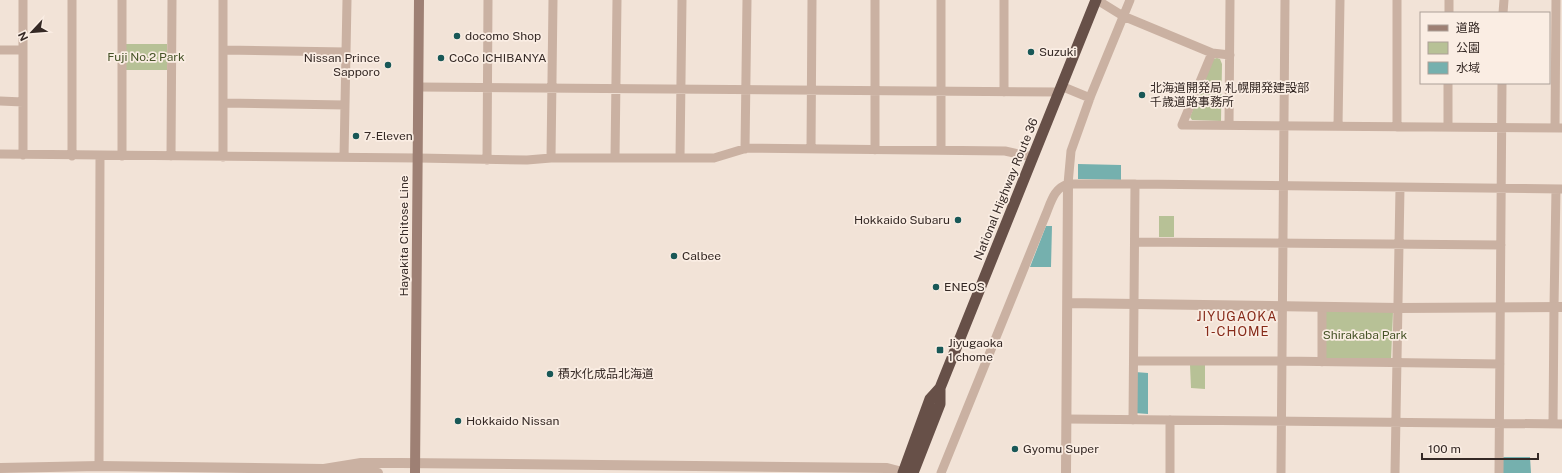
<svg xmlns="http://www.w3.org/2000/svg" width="1562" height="473" font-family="'Public Sans','Noto Sans JP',sans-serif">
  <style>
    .green { fill: #b7c196 }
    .water { fill: #75b0ae }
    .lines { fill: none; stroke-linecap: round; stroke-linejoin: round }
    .minor { stroke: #cab1a2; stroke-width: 9 }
    .tertiary { stroke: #cab1a2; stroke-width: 10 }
    .secondary { stroke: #9e8074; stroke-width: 10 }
    .trunk { stroke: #675048; stroke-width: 11 }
    .poi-dot { fill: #195857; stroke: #faede3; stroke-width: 1.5 }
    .labels { text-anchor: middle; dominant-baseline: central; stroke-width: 3.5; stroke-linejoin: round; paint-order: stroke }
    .poi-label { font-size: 12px; fill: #352925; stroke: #faede3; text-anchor: start }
    .park-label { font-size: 12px; fill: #475428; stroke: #faede3 }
    .street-label { font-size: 12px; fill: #352925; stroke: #faede3 }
    .neighbourhood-label { font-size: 13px; letter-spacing: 1px; fill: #872b1a; stroke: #faede3 }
  </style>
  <rect width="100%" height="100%" fill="#f2e3d7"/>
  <path class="green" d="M125,44H167V70H125Z
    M1217,58L1220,59L1222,64L1221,121L1192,120L1190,117L1213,59Z
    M1159,216H1174V237H1159Z
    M1325,310L1393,312L1391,360L1326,359Z
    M1190,365H1205V389L1191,388Z"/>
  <path class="water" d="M1078,164L1121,165V180L1078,179Z
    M1046,226H1052L1051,267H1030Z
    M1135,372L1148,373V414L1135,413Z
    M1503,457H1530L1531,473H1502Z"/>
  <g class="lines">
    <path class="minor" d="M72,0V156
      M223,0V157
      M941,0V150
      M1097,0L1123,16L1212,53L1230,55
      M1397,0V127
      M1449,13V0
      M1503,13L1504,0
      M0,50H23
      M223,50L346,52
      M1212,53L1182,125L1562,128
      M1061,86L1090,98
      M419,87L1059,92
      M1004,92V0
      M0,101L23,102
      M223,103L345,105
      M1229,125L1230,0
      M1338,126L1340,0
      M1448,127V83
      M1555,128L1556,0
      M745,149L747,0
      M811,149L812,0
      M875,150V0
      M0,154L418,158L527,160L551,158H714L747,148L1005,151L1033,157
      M23,155V0
      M122,156V0
      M171,156L172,0
      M344,157L347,0
      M551,158L553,0
      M615,158L617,0
      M680,158L682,0
      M487,160L488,0
      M1068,184L1071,151L1091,95L1130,0
      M1135,242L1501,245
      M1322,307V362
      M1134,361H1282L1500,364
      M1067,419L1562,424
      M1133,420L1135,184
      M1170,420V473
      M1553,424L1554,307L1556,189
      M99,466L100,156
      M941,473L1046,214C1051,202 1054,188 1068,184H1135L1562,189
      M1281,473L1285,0
      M1395,473L1400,188
      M1499,473L1502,83"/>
    <path class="tertiary" d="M1068,303L1398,308L1562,307
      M0,468L99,466L324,469L378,473
      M324,469L361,463H401L887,468L906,473
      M1066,473L1068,184"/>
    <path class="secondary" d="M415,473L419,0"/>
    <path class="trunk" d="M903,473L930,399L940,388L1096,0
      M913,473L940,404V388"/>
  </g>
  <g class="poi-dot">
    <circle cx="457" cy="36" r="4"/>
    <circle cx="1031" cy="52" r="4"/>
    <circle cx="441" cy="58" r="4"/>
    <circle cx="388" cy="65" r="4"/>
    <circle cx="1142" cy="95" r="4"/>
    <circle cx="356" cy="136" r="4"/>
    <circle cx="958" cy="220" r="4"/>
    <circle cx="674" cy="256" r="4"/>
    <circle cx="936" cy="287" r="4"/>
    <rect x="936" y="346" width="8" height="8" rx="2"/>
    <circle cx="550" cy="374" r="4"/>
    <circle cx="458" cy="421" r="4"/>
    <circle cx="1015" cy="449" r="4"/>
  </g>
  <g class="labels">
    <g class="poi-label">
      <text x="465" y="36">docomo Shop</text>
      <text x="1039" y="52">Suzuki</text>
      <text x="380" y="58" text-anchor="end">Nissan Prince<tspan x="380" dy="14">Sapporo</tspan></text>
      <text x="449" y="58">CoCo ICHIBANYA</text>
      <text x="1150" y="88">北海道開発局 札幌開発建設部<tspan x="1150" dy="14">千歳道路事務所</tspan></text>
      <text x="364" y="136">7-Eleven</text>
      <text x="950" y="220" text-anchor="end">Hokkaido Subaru</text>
      <text x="682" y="256">Calbee</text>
      <text x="944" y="287">ENEOS</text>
      <text x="948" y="343">Jiyugaoka<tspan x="948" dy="14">1 chome</tspan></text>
      <text x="558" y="374">積水化成品北海道</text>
      <text x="466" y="421">Hokkaido Nissan</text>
      <text x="1023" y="449">Gyomu Super</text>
    </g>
    <g class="park-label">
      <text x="146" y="57">Fuji No.2 Park</text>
      <text x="1365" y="335">Shirakaba Park</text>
    </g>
    <g class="street-label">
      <text transform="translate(1006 189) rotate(-68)">National Highway Route 36</text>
      <text transform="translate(404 236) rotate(-90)">Hayakita Chitose Line</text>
    </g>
    <g class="neighbourhood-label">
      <text x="1237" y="316">JIYUGAOKA<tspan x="1237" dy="15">1-CHOME</tspan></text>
    </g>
  </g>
  <rect x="1420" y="12" width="130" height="72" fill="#faede3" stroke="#ab9f97"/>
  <rect x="1428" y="25" width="20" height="6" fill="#9e8074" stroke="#ab9f97"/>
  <text x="1456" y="32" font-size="12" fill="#352925">道路</text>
  <rect x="1428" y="42" width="20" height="12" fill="#b7c196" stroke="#ab9f97"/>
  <text x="1456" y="52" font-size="12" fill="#352925">公園</text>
  <rect x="1428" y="62" width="20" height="12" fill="#75b0ae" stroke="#ab9f97"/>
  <text x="1456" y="72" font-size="12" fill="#352925">水域</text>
  <g transform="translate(32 32) rotate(244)" stroke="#faede3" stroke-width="3" paint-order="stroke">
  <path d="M0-3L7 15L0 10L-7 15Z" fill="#352925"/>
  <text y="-6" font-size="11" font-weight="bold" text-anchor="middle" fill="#352925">N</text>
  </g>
  <path d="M1422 453v6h116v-6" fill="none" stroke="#352925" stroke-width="2"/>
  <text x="1428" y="453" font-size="12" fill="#352925" stroke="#faede3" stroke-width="3" paint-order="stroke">100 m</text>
</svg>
